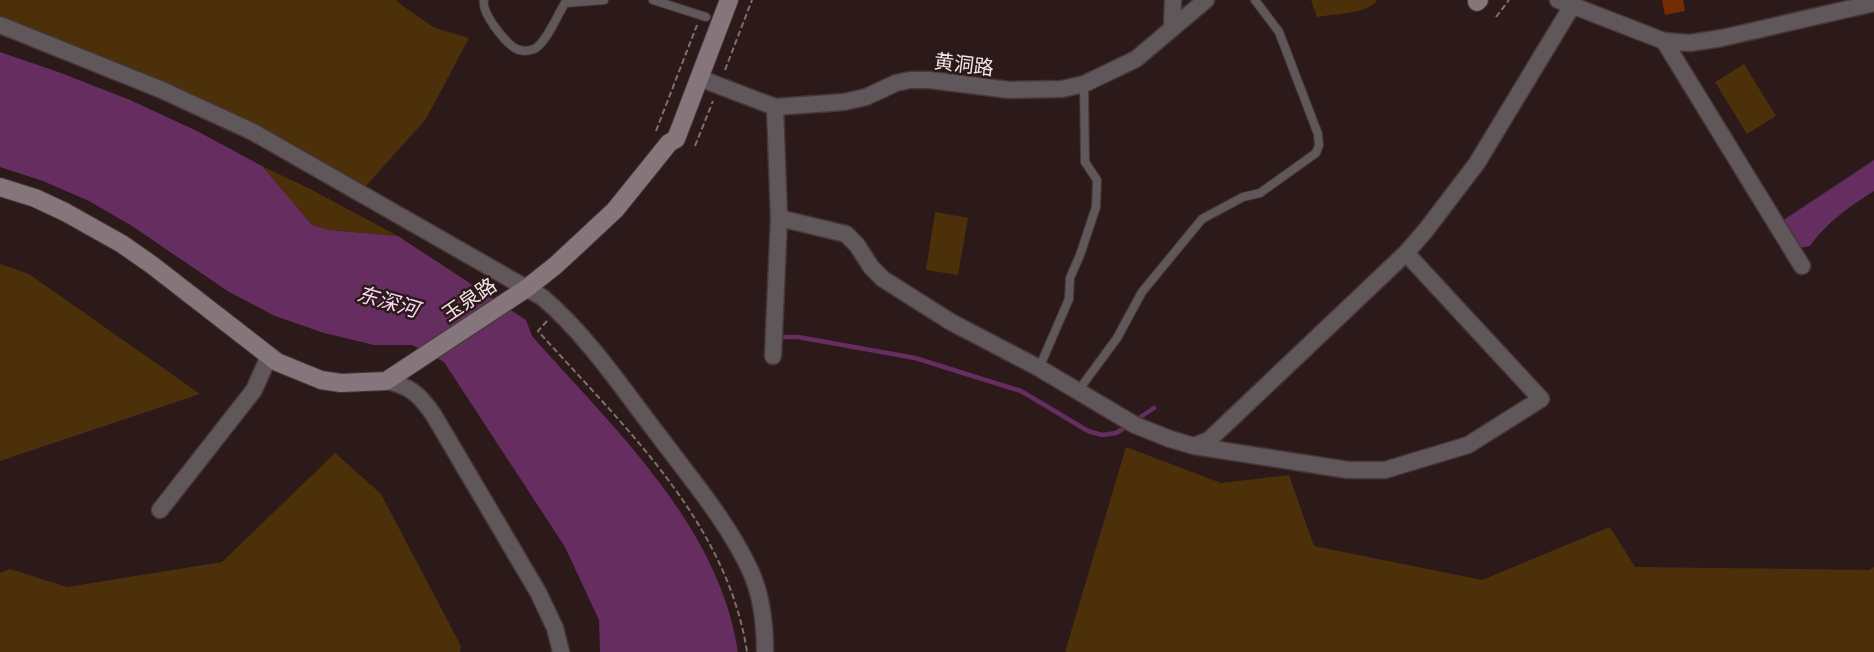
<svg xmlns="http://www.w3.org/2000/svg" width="1874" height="652" font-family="'Noto Serif','Noto Sans SC',serif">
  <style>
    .green { fill: #4b3009 }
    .water { fill: #662d61 }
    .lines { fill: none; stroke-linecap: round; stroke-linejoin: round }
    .stream { stroke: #662d61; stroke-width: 4.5 }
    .building { fill: #722d00 }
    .lane-casing { stroke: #473636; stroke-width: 10 }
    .street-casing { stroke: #473636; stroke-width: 19 }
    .secondary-casing { stroke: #473636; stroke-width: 20 }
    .path { stroke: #7f6f6f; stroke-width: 2; stroke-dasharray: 6 3; stroke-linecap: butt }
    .lane { stroke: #60575a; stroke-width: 8 }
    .street { stroke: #60575a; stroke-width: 16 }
    .secondary { stroke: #85767b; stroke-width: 18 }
    .labels { text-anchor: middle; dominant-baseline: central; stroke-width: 5; stroke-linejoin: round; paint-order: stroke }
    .street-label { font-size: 20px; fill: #f2e5e5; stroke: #2b1a19 }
    .water-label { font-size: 21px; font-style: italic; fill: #f9d6f4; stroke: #2b1a19 }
  </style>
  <rect width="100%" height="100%" fill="#2b1a19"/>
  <path class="green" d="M0,0H397L400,4L435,28L469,38L426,119L366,186L170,90L0,22Z
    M1311,0H1377C1370,14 1332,14 1317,17Z
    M1744,64L1776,116L1747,134L1715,82Z
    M262,166L312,190L398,236L329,230L312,225Z
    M935,212L968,218L958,275L926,270Z
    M0,264L29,274L200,394L0,461Z
    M1126,447L1221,483L1289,475L1314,546L1482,580L1610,527L1635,567L1869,570L1874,567V652H1065Z
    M335,453L381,494L461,646L460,652H0V573L10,569L67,587L222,562Z"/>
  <path class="water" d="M0,52L61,73L130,100L197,131L262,166L312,225L329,230L398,236L526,320L532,336C613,428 719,525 738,652H600L599,620L565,547L444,362L412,345H374L324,333L275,316L229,292L132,226L89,201L43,181L0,167Z
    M1874,160V191C1849,207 1828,221 1810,246L1800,248L1782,221Z"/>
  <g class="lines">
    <path class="stream" d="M778,337H798L915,358L1021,391L1088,431L1102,435L1116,433L1129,425
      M1136,420L1154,408"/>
  </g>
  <path class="building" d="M1662,0H1683L1685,11L1665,15Z"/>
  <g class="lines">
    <defs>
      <path id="lane" d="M484,0C481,12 502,38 512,46C517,51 527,52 534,49C545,45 558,14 565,3L604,0
        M653,0L706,17
        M1039,368L1069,299L1070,278L1080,255L1096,207L1097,180L1085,162L1084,84
        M1078,391L1117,338L1142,292L1202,219L1243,197L1260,193L1316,153L1319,145L1318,134L1279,32L1255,0"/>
      <path id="street" d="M1558,0L1664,41L1802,266
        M0,25L162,90L253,132L542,297C588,336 622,388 659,436C691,479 728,522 751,572C762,597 765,625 765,652
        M1172,28L1173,0
        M1664,41L1690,43L1722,38L1874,3
        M699,78L775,107L844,102L866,97L896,83L910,80H930L1009,90L1062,89L1084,84L1136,59L1206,0
        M779,218L846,234L857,245L871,267L883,279L951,322L1039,368L1135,425L1170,439L1194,446L1348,470H1385L1468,445L1541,399L1406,253
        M773,356L779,218L775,107
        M386,381C410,386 419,394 433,414L538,592L555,628L561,652
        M1194,446L1209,440L1406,253L1426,230L1477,163L1572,6
        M160,510L254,390L269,356"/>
      <path id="secondary" d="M1477,2L1479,0
        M0,187L35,198L65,212L122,244L152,265L277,362L321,380L341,383L386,381L527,288L556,265L615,210L669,143L676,139L729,0"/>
    </defs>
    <use href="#lane" class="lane-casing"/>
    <use href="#street" class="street-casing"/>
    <use href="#secondary" class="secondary-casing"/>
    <path class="path" d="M1496,17L1509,0
      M725,70L752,0
      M656,131L697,25
      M695,146L713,101
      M547,321L538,331C622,425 727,521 747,652"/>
    <use href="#lane" class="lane"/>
    <use href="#street" class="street"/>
    <use href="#secondary" class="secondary"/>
  </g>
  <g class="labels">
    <g class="street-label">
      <text transform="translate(964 64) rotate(7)">黄洞路</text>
      <text transform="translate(469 299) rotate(-34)">玉泉路</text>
    </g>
    <g class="water-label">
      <text transform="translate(388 301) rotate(16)">东深河</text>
    </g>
  </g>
</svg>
